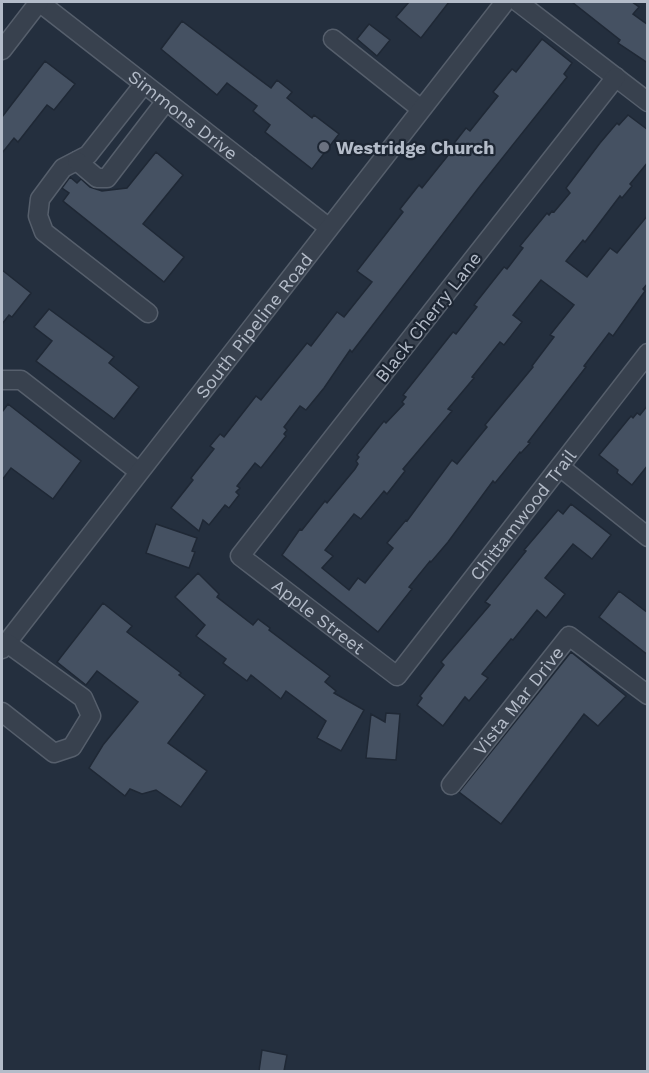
<svg xmlns="http://www.w3.org/2000/svg" width="649" height="1073" font-family="'Work Sans',sans-serif">
  <style>
    .building { fill: #455162; stroke: #1f2835; stroke-width: 1.5; fill-rule: evenodd }
    .lines { fill: none; stroke-linecap: round; stroke-linejoin: round }
    .minor-casing { stroke: #565f6c; stroke-width: 21 }
    .minor { stroke: #38414e; stroke-width: 18 }
    .worship-dot { fill: #6b7280; stroke: #1d2633; stroke-width: 2 }
    .labels { text-anchor: middle; dominant-baseline: central; stroke-width: 4.5; stroke-linejoin: round; paint-order: stroke }
    .street-label { font-size: 18px; fill: #b4bcc9; stroke: #1d2633 }
    .poi-label { font-size: 18px; font-weight: bold; fill: #b4bcc9; stroke: #1d2633; text-anchor: start }
  </style>
  <rect width="100%" height="100%" fill="#242f3e"/>
  <path class="building" d="M409,2H449L421,38L396,17Z
    M572,2H632L639,7L633,14L648,25V63L618,43L620,40Z
    M182,21L271,88L277,80L292,92L287,98L312,118L314,115L339,134L312,169L265,132L270,125L253,111L257,106L227,83L217,95L161,49Z
    M369,24L390,40L377,56L357,39Z
    M542,39L572,63L564,74L567,77L480,186L352,352L350,350L324,388L306,410L300,406L284,427L287,430L284,434L286,436L261,468L255,463L237,486L240,488L236,492L239,495L229,508L225,505L209,525L203,520L199,531L171,508L193,480L191,478L214,449L210,446L220,434L224,437L256,396L261,400L307,343L311,346L337,312L344,317L372,282L357,271L403,212L400,209L419,185L422,188L450,153L448,151L466,128L470,131L498,96L493,92L512,69L516,72Z
    M45,61L75,84L54,110L47,105L18,142L14,138L2,153V117Z
    M628,115L648,130V162L630,184L632,186L622,198L620,196L585,242L583,240L566,261L587,277L610,248L617,253L648,215V283L643,289L645,291L613,336L609,333L584,366L586,367L528,442L530,443L521,453L520,452L495,483L493,481L448,542L431,562L430,561L409,587L412,589L378,632L282,555L300,529L302,530L325,501L327,503L355,469L358,464L356,461L359,457L357,455L384,421L386,423L404,404L402,402L406,397L403,395L453,332L456,334L477,307L474,305L504,267L507,269L523,248L520,246L547,213L549,215L552,211L554,212L570,193L566,188L600,143L617,123L619,125ZM541,280L574,305L550,335L554,337L532,366L533,367L485,425L487,427L457,464L452,460L407,521L406,520L387,543L393,548L365,583L358,578L349,590L322,568L333,556L325,550L354,514L361,519L384,491L387,494L405,471L403,469L452,411L448,409L474,378L472,377L500,342L504,345L522,322L513,315Z
    M156,152L183,175L143,224L184,257L164,282L63,201L69,193L62,188L70,177L77,183L81,179L90,187L102,191L127,188Z
    M2,270L31,293L12,317L9,315L2,324Z
    M49,309L114,357L109,363L139,387L114,419L36,361L52,341L34,327Z
    M8,404L81,461L53,499L11,468L2,480V412Z
    M648,405V465L632,485L617,473L618,470L599,455L631,416L633,418L637,413L640,415Z
    M571,504L611,535L592,559L573,544L545,578L565,594L546,618L537,610L513,640L511,639L482,674L488,678L469,701L465,697L443,726L417,705L422,698L420,696L444,665L441,662L490,605L485,602L526,551L524,550L558,510L563,514Z
    M156,524L197,538L192,551L195,552L189,568L146,553Z
    M198,573L219,594L217,597L253,625L258,619L270,628L269,630L330,676L325,682L336,691L334,693L364,710L341,751L317,738L326,721L286,691L281,699L251,675L247,681L223,663L226,659L196,636L205,625L175,597Z
    M619,591L648,613V655L599,617Z
    M103,603L132,626L127,632L181,673L179,675L205,695L168,743L207,771L181,807L156,790L142,794L130,789L125,796L89,768L103,745L138,702L97,671L86,685L57,662Z
    M571,652L626,696L598,726L584,714L501,824L459,792Z
    M386,713L400,714L396,760L366,758L371,714L385,722Z
    M262,1050L287,1055L284,1071H259Z"/>
  <g class="lines">
    <defs>
      <g id="minor">
        <path id="s1" d="M39,2L328,227"/>
        <path d="M518,2L648,102"/>
        <path d="M333,39L421,109"/>
        <path d="M2,50L39,2"/>
        <path id="s2" d="M616,77L240,556L397,676L648,353"/>
        <path d="M144,84L88,155L63,168L40,199L38,216L44,232L148,313"/>
        <path d="M77,161L97,178H107L166,101"/>
        <path d="M2,380H21L138,471"/>
        <path d="M560,467L648,537"/>
        <path id="s3" d="M2,649L505,2"/>
        <path d="M2,712L54,753L72,747L91,716L83,698L7,643"/>
        <path id="s4" d="M451,785L569,636L648,695"/>
      </g>
    </defs>
    <use href="#minor" class="minor-casing"/>
    <use href="#minor" class="minor"/>
  </g>
  <circle class="worship-dot" cx="324" cy="147" r="6"/>
  <g class="labels">
    <g class="street-label">
      <text stroke="none"><textPath href="#s1" startOffset="183">Simmons Drive</textPath></text>
      <text transform="translate(428 317) rotate(-52)">Black Cherry Lane</text>
      <text stroke="none"><textPath href="#s3" startOffset="410">South Pipeline Road</textPath></text>
      <text stroke="none"><textPath href="#s2" startOffset="1011">Chittamwood Trail</textPath></text>
      <text stroke="none"><textPath href="#s2" startOffset="708">Apple Street</textPath></text>
      <text stroke="none"><textPath href="#s4" startOffset="108">Vista Mar Drive</textPath></text>
    </g>
    <g class="poi-label">
      <text x="336" y="147">Westridge Church</text>
    </g>
  </g>
  <rect width="649" height="1073" fill="none" stroke="#b4bcc9" stroke-width="6"/>
</svg>
